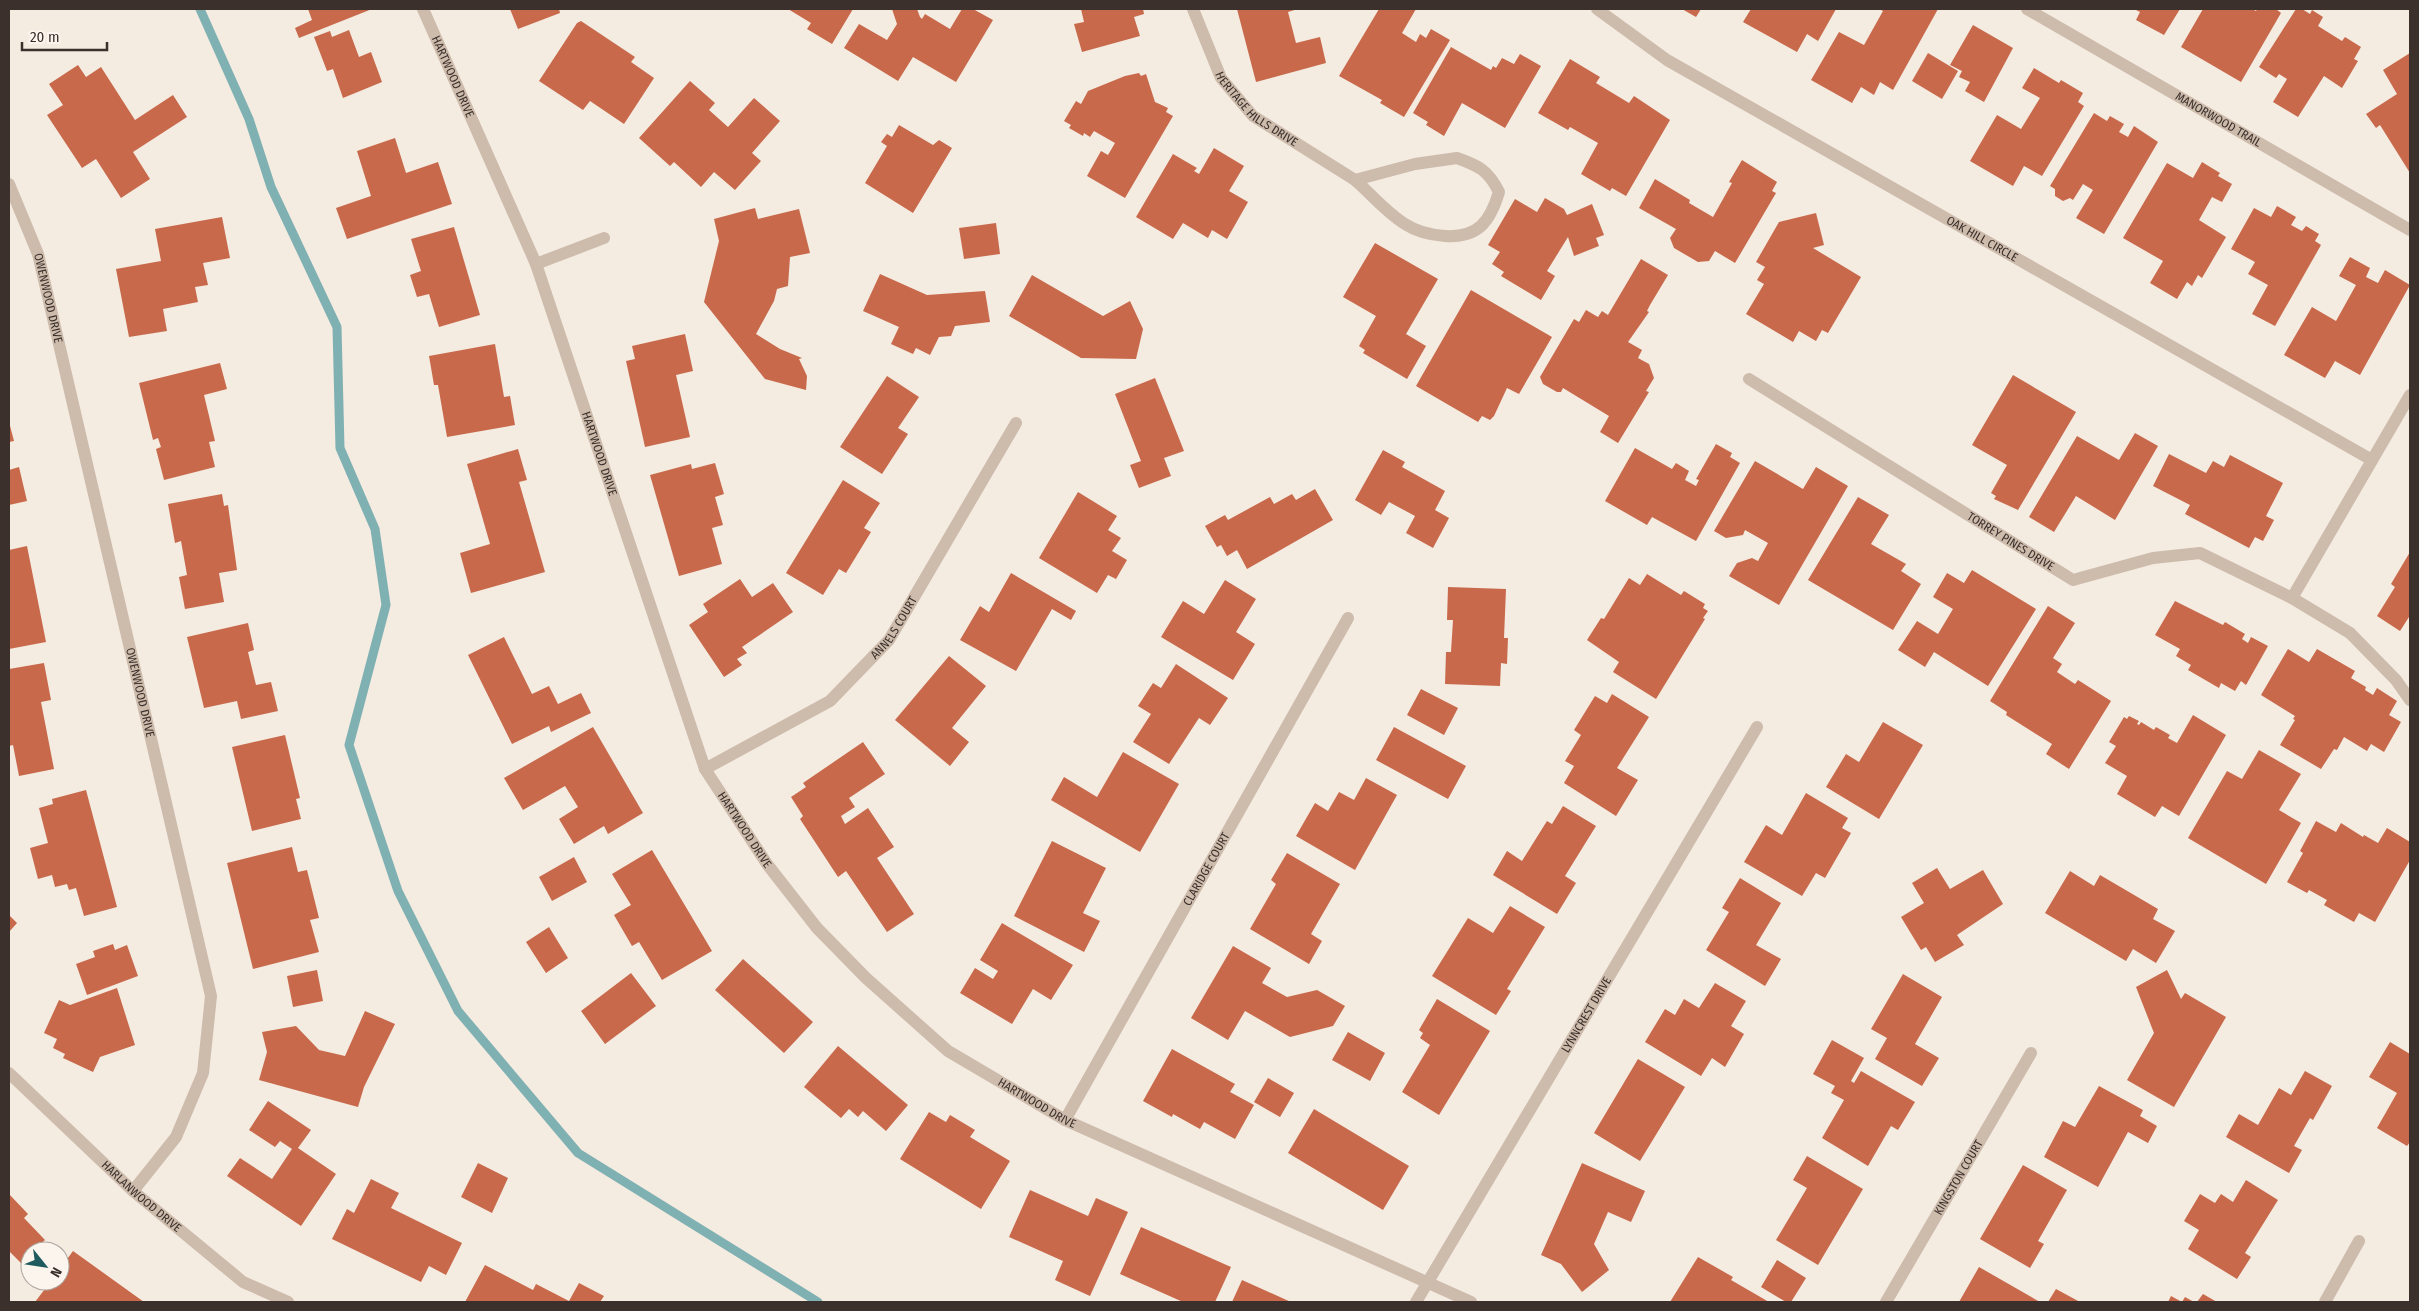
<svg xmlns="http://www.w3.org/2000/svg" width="2419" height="1311" font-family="'Fira Sans Condensed',sans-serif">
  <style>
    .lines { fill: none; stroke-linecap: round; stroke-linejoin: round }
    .stream { stroke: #7fb0b2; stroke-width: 9 }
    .building { fill: #c8694b }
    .minor { stroke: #cdbbac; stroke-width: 12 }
    .labels { text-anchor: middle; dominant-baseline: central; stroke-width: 4.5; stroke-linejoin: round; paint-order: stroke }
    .street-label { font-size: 12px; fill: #3b302b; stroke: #fbf5ee }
  </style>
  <rect width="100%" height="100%" fill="#f4ebe1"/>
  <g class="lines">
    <path class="stream" d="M200,9L249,119L271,187L337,327L340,448L375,529L386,605L349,745L398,891L458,1011L578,1153L818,1302"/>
  </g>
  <path class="building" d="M308,9H372L299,38L295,28L312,20Z
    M510,9H559L560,13L518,29Z
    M788,9H853L832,44L807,29L811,23Z
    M892,9H917L920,17L922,19L925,14L950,29L962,9H973L993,20L956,82L913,57L898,81L844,48L859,24L887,40L897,24Z
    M1081,9H1143L1144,14L1134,17L1140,36L1082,52L1074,24L1084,22Z
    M1237,9H1298L1288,12L1296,43L1320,37L1326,63L1256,82Z
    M1379,9H1416L1402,33L1416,42L1420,34L1426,38L1431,29L1450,40L1404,117L1380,103L1382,100L1339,76Z
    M1682,9H1701L1696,17Z
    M1751,9H1836L1818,41L1807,34L1797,52L1743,22Z
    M1879,9H1938L1893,90L1880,82L1874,95L1861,87L1852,103L1811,80L1839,32L1864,45L1883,11Z
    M2134,9H2180L2164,35L2136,20L2140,12Z
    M2203,9H2252L2256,11L2257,9H2276L2281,13L2241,82L2181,47Z
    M2296,9H2302L2310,14L2312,10L2323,17L2318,26L2342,41L2345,37L2361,47L2354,59L2358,61L2342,88L2324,76L2298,117L2273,102L2287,79L2279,74L2276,78L2259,67Z
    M581,21L635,57L631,62L654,78L624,124L590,101L583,110L539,81L577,23Z
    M1973,25L2013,48L1984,102L1965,91L1970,82L1959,77L1962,71L1950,65Z
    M349,30L359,57L371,52L382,82L343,98L333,69L327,71L314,37L330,31L332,37Z
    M1451,47L1491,70L1493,66L1496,68L1502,58L1514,64L1520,54L1541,66L1505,128L1462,103L1444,136L1426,125L1428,122L1413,113Z
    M1928,53L1958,71L1942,99L1912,81Z
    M2410,53V173L2380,125L2376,128L2366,114L2397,94L2383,70Z
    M1570,59L1600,77L1596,83L1629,103L1634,96L1670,120L1626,196L1612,188L1610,191L1581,174L1598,143L1570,127L1568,130L1538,113Z
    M78,65L86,77L101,67L135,120L173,95L187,117L133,152L150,179L121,198L96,159L82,168L47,115L63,105L49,84Z
    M2034,68L2059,83L2061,80L2083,93L2078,102L2084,106L2042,176L2024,166L2013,186L1970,161L1997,115L2021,129L2040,98L2022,88Z
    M1139,73L1141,76L1146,74L1155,102L1168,108L1166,112L1173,116L1125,198L1087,176L1101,151L1108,155L1115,143L1094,131L1090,137L1084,133L1083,136L1069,128L1071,125L1064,121L1076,101L1081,104L1088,91L1125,76Z
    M690,81L715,103L709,110L728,127L754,98L780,121L752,153L761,161L735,190L714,172L701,187L674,162L670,166L639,138Z
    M2094,113L2107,121L2110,116L2124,124L2119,132L2128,137L2134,126L2158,142L2104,234L2076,218L2093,190L2083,184L2073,200L2070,198L2063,201L2055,196V189L2050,186Z
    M899,125L933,145L939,140L952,148L913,213L865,183L887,146L881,142L887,134L892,137Z
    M395,138L406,173L438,162L452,204L347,239L336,208L371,196L357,151Z
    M1214,148L1244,166L1229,191L1248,202L1227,239L1212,230L1208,238L1183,223L1173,239L1136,217L1173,154L1197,168L1194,171L1199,174Z
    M1742,160L1777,182L1772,191L1776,193L1735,263L1715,251L1709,261L1698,262L1674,248L1670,238L1676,229L1639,208L1655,179L1690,200L1689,203L1713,217L1732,183L1729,182Z
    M2202,162L2220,173L2218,176L2232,184L2222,202L2212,197L2199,220L2226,237L2202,278L2198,275L2192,286L2187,282L2177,299L2150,283L2163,261L2123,238L2167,163L2193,178Z
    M1545,198L1564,209L1567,215L1592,204L1604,235L1596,238L1599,246L1574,256L1568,237L1547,271L1555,276L1541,300L1501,276L1504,272L1492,264L1500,252L1488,245L1515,199L1537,212Z
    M2277,206L2296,217L2291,225L2302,231L2306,226L2319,234L2315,241L2321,245L2275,326L2252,314L2268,285L2248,274L2255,262L2231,249L2254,208L2271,217Z
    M755,208L758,219L799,209L810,253L790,257L788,286L777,289L774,301L756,334L780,349L802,358L799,359L807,376L806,390L765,379L704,302L719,241L714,219Z
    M1816,213L1824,245L1813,248L1861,277L1828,333L1822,330L1816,341L1799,331L1793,342L1746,314L1764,284L1757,280L1765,267L1756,262L1779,222Z
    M222,217L230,258L203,263L208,285L195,287L198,302L163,309L167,331L129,337L116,269L161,261L155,229Z
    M996,223L1000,254L964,259L959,228Z
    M454,227L480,315L439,327L429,294L417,297L410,275L421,271L411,239Z
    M1375,243L1438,279L1406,334L1426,346L1407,379L1363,353L1365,350L1359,346L1376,316L1343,297Z
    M2350,257L2370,268L2366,277L2378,283L2385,270L2410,285L2360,375L2335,361L2325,378L2284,355L2312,307L2336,321L2356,285L2339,276Z
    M1641,259L1668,275L1650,305L1647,311L1649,312L1628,342L1642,350L1638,358L1649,364L1654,378L1646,391L1649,392L1618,443L1600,432L1609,416L1563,388L1561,392H1557L1543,384L1540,377L1574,319L1579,322L1586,310L1598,317L1602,311L1608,315Z
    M880,274L927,295L985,291L990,322L955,326L951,336L939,337L930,355L916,348L913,354L891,344L899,327L863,311Z
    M1032,275L1103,316L1130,301L1143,329L1136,359L1081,358L1009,316Z
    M1471,290L1552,337L1519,394L1507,388L1494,416L1490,420L1482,416L1478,422L1416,386Z
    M685,334L693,371L676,375L690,437L645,447L626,361L635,359L632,346Z
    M495,344L504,397L510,396L515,425L447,437L438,385H434L429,356Z
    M220,363L227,389L204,395L215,441L209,442L215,467L164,480L156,449L161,447L158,438L153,440L139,383Z
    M2013,375L2076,412L2018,510L1994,499L1996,496L1991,493L2007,465L1972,445Z
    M887,376L919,397L898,428L908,434L882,474L840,447Z
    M1155,378L1184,451L1164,458L1171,476L1139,488L1130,465L1141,461L1115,394Z
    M9,422L14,441L9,442Z
    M2135,433L2158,446L2115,520L2076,496L2054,532L2029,517L2077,436L2119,460Z
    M1716,444L1732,453L1730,457L1740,463L1696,541L1652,517L1647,525L1605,501L1635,448L1672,469L1676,463L1689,471L1685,480L1696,486L1699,480L1696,479Z
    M518,449L527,480L519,482L545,572L471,593L460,553L490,544L467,464Z
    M1383,450L1405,462L1402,467L1445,491L1435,510L1449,518L1433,548L1406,533L1415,516L1389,502L1381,515L1355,500Z
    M2169,454L2206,473L2213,461L2224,467L2230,455L2283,483L2266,516L2274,520L2263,541L2255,537L2249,548L2185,514L2190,505L2153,486Z
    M1755,461L1803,489L1816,467L1848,486L1779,605L1729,576L1737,563L1752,558L1758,561L1768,543L1745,530L1743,535L1726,538L1714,531Z
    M715,463L724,494L715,497L723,525L712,528L722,564L679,576L650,475L691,464L692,469Z
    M19,467L27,501L9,505V470Z
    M843,480L880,503L864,528L871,532L846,573L839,569L823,595L786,573Z
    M1315,489L1333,520L1247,569L1237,550L1227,556L1221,545L1217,547L1205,526L1225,515L1228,520L1270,497L1274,504L1292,494L1296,500Z
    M1078,492L1117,516L1108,530L1121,538L1112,551L1127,560L1116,579L1108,575L1097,593L1039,558Z
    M222,494L224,506L228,505L237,570L219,573L224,602L185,609L179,577L187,575L181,541L175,543L168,504Z
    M1858,497L1889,515L1871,544L1906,564L1901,571L1921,584L1893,630L1808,580Z
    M27,546L46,642L9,649V550Z
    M2410,552V618L2409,617L2400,631L2377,616L2395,587L2391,584Z
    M1972,570L2036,609L1988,686L1934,652L1925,667L1898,650L1917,621L1938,634L1953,609L1933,597L1947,573L1964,583Z
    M1011,573L1076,611L1071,620L1052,609L1016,671L960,640L980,606L989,612Z
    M1647,574L1681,595L1684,591L1705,604L1703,608L1708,611L1703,618L1705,619L1656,699L1613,672L1619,662L1587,640L1601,618L1604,619L1629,578L1640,585Z
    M740,579L752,597L773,583L793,612L742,647L747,653L737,659L742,665L724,677L689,625L708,612L703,604Z
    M1225,580L1256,599L1236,632L1255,644L1233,680L1161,637L1183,601L1204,614Z
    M1448,587L1506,589L1504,638H1508L1507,664L1501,663L1500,686L1445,684L1446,652H1451L1453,620H1447Z
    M2175,601L2223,625L2225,622L2245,634L2242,639L2248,643L2251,637L2268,646L2246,685L2241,681L2235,691L2221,683L2219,688L2188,670L2191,665L2176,656L2180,649L2155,635Z
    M2048,606L2075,623L2053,658L2062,664L2057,672L2075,684L2078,680L2111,701L2069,769L2046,754L2052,744L2006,715L2007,712L1990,701Z
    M248,623L254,650L248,652L256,685L271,682L278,711L241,719L237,701L204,708L187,637Z
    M504,637L532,694L549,686L558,704L581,693L591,713L551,732L549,726L512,744L468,655Z
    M2288,649L2309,662L2317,649L2355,671L2351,678L2366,687L2365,690L2373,695L2377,688L2397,701L2389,715L2401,722L2384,752L2371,744L2367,751L2344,737L2337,750L2334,749L2321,769L2280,745L2295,720L2293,719L2295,716L2261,695Z
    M949,656L986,686L952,728L969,742L950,766L895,720Z
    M44,663L51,700L41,702L54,769L19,776L13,745L9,746V669Z
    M1176,664L1228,698L1210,725L1199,718L1169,764L1133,742L1151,714L1138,706L1153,683L1161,688Z
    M1421,689L1458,708L1444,735L1407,715Z
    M1612,694L1649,717L1617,768L1638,780L1616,816L1564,783L1574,766L1565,761L1581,735L1574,730L1595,696L1607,703Z
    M2193,715L2226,735L2179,816L2162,806L2155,817L2117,794L2127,776L2105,763L2116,746L2109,742L2124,717L2127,719L2129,716L2139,721L2137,724L2139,725L2141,722L2154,730L2156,727L2170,735L2168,738L2177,743Z
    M1883,722L1923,745L1879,819L1826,787L1846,754L1859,762Z
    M593,727L643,813L608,834L604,826L574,844L559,819L578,807L565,786L523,810L504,778Z
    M1394,727L1466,766L1448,799L1376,760Z
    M285,735L300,798L296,799L301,819L252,831L232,747Z
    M863,742L885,774L849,798L855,807L841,816L845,824L868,808L894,847L877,858L914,914L887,932L846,871L838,877L800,819L803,816L791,797L806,787L803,783Z
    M2259,750L2301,774L2279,810L2301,823L2266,884L2188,838L2227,771L2242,779Z
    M1123,752L1179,784L1140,852L1051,800L1064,777L1097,797Z
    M1366,778L1397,795L1355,870L1296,836L1315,803L1328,811L1339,792L1354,800Z
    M86,790L117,907L84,916L76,888L69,890L67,884L55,887L52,875L38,879L30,848L48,843L39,808L53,804L52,799Z
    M1806,793L1848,818L1842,828L1851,833L1825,878L1816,873L1802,896L1744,862L1766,825L1782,835Z
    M1563,806L1596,826L1565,876L1576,883L1557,914L1493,875L1507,851L1522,861L1547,821L1552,824Z
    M2316,821L2336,832L2341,823L2363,837L2364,835L2378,843L2387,828L2410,842V860L2375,922L2359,913L2354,922L2324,905L2327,900L2309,890L2307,893L2287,882L2303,853L2300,851Z
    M1052,841L1106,868L1083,913L1100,921L1084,952L1014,916Z
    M292,847L298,872L307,870L319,918L310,920L319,952L253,969L227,863Z
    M652,850L712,951L662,980L639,942L632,946L614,915L631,905L612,874Z
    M1287,853L1340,884L1311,934L1322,941L1309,964L1250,929L1276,884L1271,880Z
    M574,857L587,882L552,901L539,877Z
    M1937,868L1950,889L1983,870L2003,904L1957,935L1964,945L1935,962L1926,947L1921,950L1901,917L1924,903L1912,883Z
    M2070,871L2094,886L2100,875L2158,909L2153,919L2175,931L2156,963L2133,949L2126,961L2045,913Z
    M1740,878L1781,903L1756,945L1781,959L1765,986L1706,950L1729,912L1722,908Z
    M1510,906L1545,927L1507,989L1511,991L1496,1015L1432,976L1468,918L1493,933Z
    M9,915L17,923L9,932Z
    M1002,923L1073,965L1051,1000L1033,989L1012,1024L960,993L975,968L993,979L998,971L980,960Z
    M549,927L568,958L546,973L526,942Z
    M113,944L115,950L127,945L138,976L87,995L76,964L95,957L93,951Z
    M1233,946L1271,968L1262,983L1287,997L1317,990L1345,1006L1333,1026L1290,1037L1245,1011L1228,1040L1191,1018Z
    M743,959L813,1022L784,1053L715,990Z
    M317,970L323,1001L293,1007L287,976Z
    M2167,970L2181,999L2185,993L2226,1017L2174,1107L2127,1080L2154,1033L2136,987Z
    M631,973L656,1006L605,1044L581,1011Z
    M1903,974L1942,997L1915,1044L1939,1058L1922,1086L1875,1059L1887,1038L1871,1029Z
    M1715,983L1746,1001L1731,1026L1744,1034L1725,1067L1712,1058L1701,1076L1645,1042L1665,1009L1675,1015L1684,999L1699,1008Z
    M117,988L135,1045L100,1057L93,1072L63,1058L65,1054L53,1048L57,1039L44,1033L59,1000L70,1005Z
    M1437,999L1490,1031L1439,1115L1402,1092L1430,1045L1420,1038L1423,1033L1419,1030Z
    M365,1011L395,1024L364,1087L358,1107L259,1080L267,1052L262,1032L296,1026L319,1050L345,1056Z
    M1348,1032L1385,1053L1370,1081L1332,1060Z
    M1832,1040L1864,1058L1851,1081L1854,1083L1861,1071L1915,1102L1898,1130L1891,1126L1868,1166L1822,1138L1844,1100L1831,1093L1835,1086L1813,1074Z
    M2390,1042L2410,1054V1142L2407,1146L2377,1128L2397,1093L2369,1077Z
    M838,1046L908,1105L886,1131L863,1111L858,1117L849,1109L841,1118L804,1087Z
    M1172,1049L1235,1084L1230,1092L1254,1105L1235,1139L1204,1122L1200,1129L1173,1114L1172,1117L1143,1101Z
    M1638,1059L1685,1087L1640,1161L1594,1133Z
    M2305,1071L2332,1086L2313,1120L2310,1118L2294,1146L2302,1150L2289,1173L2226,1137L2239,1114L2258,1125L2279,1088L2291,1095Z
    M1268,1078L1294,1093L1280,1117L1254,1102Z
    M2099,1086L2143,1110L2140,1116L2157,1126L2148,1143L2128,1132L2098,1187L2044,1157L2063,1121L2075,1127Z
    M268,1101L311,1130L298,1148L336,1174L301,1226L227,1176L240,1158L272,1179L292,1149L280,1141L275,1147L249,1130Z
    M1314,1109L1409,1166L1383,1210L1288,1153Z
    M929,1112L946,1122L950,1115L975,1130L970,1137L1010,1161L981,1209L900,1159Z
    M1807,1156L1863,1189L1818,1265L1776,1240L1807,1188L1793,1180Z
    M478,1163L508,1178L492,1213L461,1197Z
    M1582,1163L1645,1191L1631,1222L1608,1212L1594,1244L1609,1270L1582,1292L1561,1264L1541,1255Z
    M2023,1165L2067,1190L2038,1241L2044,1244L2030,1268L1980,1239Z
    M371,1179L399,1193L391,1208L462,1243L446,1275L429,1266L421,1282L332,1239L347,1209L354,1213Z
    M2246,1180L2278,1200L2245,1253L2251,1257L2237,1279L2188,1249L2199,1230L2184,1221L2200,1194L2215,1203L2221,1194L2233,1202Z
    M1030,1190L1088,1216L1096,1198L1128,1212L1090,1296L1055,1280L1063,1261L1009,1237Z
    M9,1194L28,1214L24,1218L45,1240L33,1251H30V1254L21,1263L9,1251Z
    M1141,1227L1231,1267L1215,1302H1183L1120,1274Z
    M73,1251L144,1302H35L51,1281H60V1269Z
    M1698,1257L1733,1277L1731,1280L1769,1302H1670Z
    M1777,1260L1806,1278L1791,1302H1786L1761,1287Z
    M485,1265L533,1290L536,1284L569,1301L579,1283L604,1296L600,1302H465Z
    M1979,1267L2040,1302H1959Z
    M1242,1280L1291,1302H1232Z
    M2056,1289L2080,1302H2048Z
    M2203,1294L2217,1302H2197Z
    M2171,1296L2182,1302L2185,1297L2194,1302H2168Z"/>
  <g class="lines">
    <g class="minor">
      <path id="s1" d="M423,9L536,264L705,769L767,864L817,928L866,978L948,1051L1065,1120L1471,1302"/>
      <path id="s2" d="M1193,9L1221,78L1253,116L1355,180"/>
      <path id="s3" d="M1597,9L1667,60L2372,460"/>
      <path id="s4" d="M2027,9L2410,230"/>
      <path d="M1457,158C1479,166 1488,170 1499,192C1490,222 1478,238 1445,236C1431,235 1417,232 1405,224C1387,213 1371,194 1355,180L1415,164Z"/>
      <path id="s5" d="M9,184L38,254L211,996L203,1073L176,1137L133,1191"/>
      <path d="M536,264L604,238"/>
      <path id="s6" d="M1749,379L2073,580L2153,558L2200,553L2292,598L2350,633L2396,680L2410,700"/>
      <path d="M2292,598L2410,395"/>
      <path id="s7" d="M705,769L830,701L889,640L1016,423"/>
      <path id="s8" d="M9,1073L133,1191L243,1282L288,1302"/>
      <path id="s9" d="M1065,1120L1348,618"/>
      <path id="s10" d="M1416,1302L1757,727"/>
      <path id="s11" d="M1886,1302L2031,1053"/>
      <path d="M2325,1302L2359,1241"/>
    </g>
  </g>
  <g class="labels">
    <g class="street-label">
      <text stroke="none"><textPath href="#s1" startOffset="74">HARTWOOD DRIVE</textPath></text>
      <text stroke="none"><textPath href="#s2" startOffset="122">HERITAGE HILLS DRIVE</textPath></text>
      <text stroke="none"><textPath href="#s4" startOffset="221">MANORWOOD TRAIL</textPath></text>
      <text stroke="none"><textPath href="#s3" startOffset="449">OAK HILL CIRCLE</textPath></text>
      <text stroke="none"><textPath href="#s5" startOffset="121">OWENWOOD DRIVE</textPath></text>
      <text stroke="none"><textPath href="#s1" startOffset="479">HARTWOOD DRIVE</textPath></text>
      <text stroke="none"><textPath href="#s6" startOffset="308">TORREY PINES DRIVE</textPath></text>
      <text stroke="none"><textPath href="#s7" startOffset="240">ANNELS COURT</textPath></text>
      <text stroke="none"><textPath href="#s5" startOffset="526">OWENWOOD DRIVE</textPath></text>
      <text stroke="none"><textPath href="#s1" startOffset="884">HARTWOOD DRIVE</textPath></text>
      <text stroke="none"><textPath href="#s9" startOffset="288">CLARIDGE COURT</textPath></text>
      <text stroke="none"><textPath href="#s10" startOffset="334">LYNNCREST DRIVE</textPath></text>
      <text stroke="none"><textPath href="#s1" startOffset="1289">HARTWOOD DRIVE</textPath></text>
      <text stroke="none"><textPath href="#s11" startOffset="144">KINGSTON COURT</textPath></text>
      <text stroke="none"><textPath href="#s8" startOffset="181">HARLANWOOD DRIVE</textPath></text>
    </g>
  </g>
  <rect width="2419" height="1311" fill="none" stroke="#3b302b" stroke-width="20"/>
  <g transform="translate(45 1266) rotate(120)"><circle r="24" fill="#fbf5ee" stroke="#aea6a0"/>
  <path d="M0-4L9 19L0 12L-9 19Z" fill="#1f5a5e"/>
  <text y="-8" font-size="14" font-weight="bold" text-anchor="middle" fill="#3b302b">N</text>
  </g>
  <path d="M22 42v8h85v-8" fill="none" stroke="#3b302b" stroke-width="2.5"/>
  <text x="30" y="42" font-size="15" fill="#3b302b" stroke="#fbf5ee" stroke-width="4" paint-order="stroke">20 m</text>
</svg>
